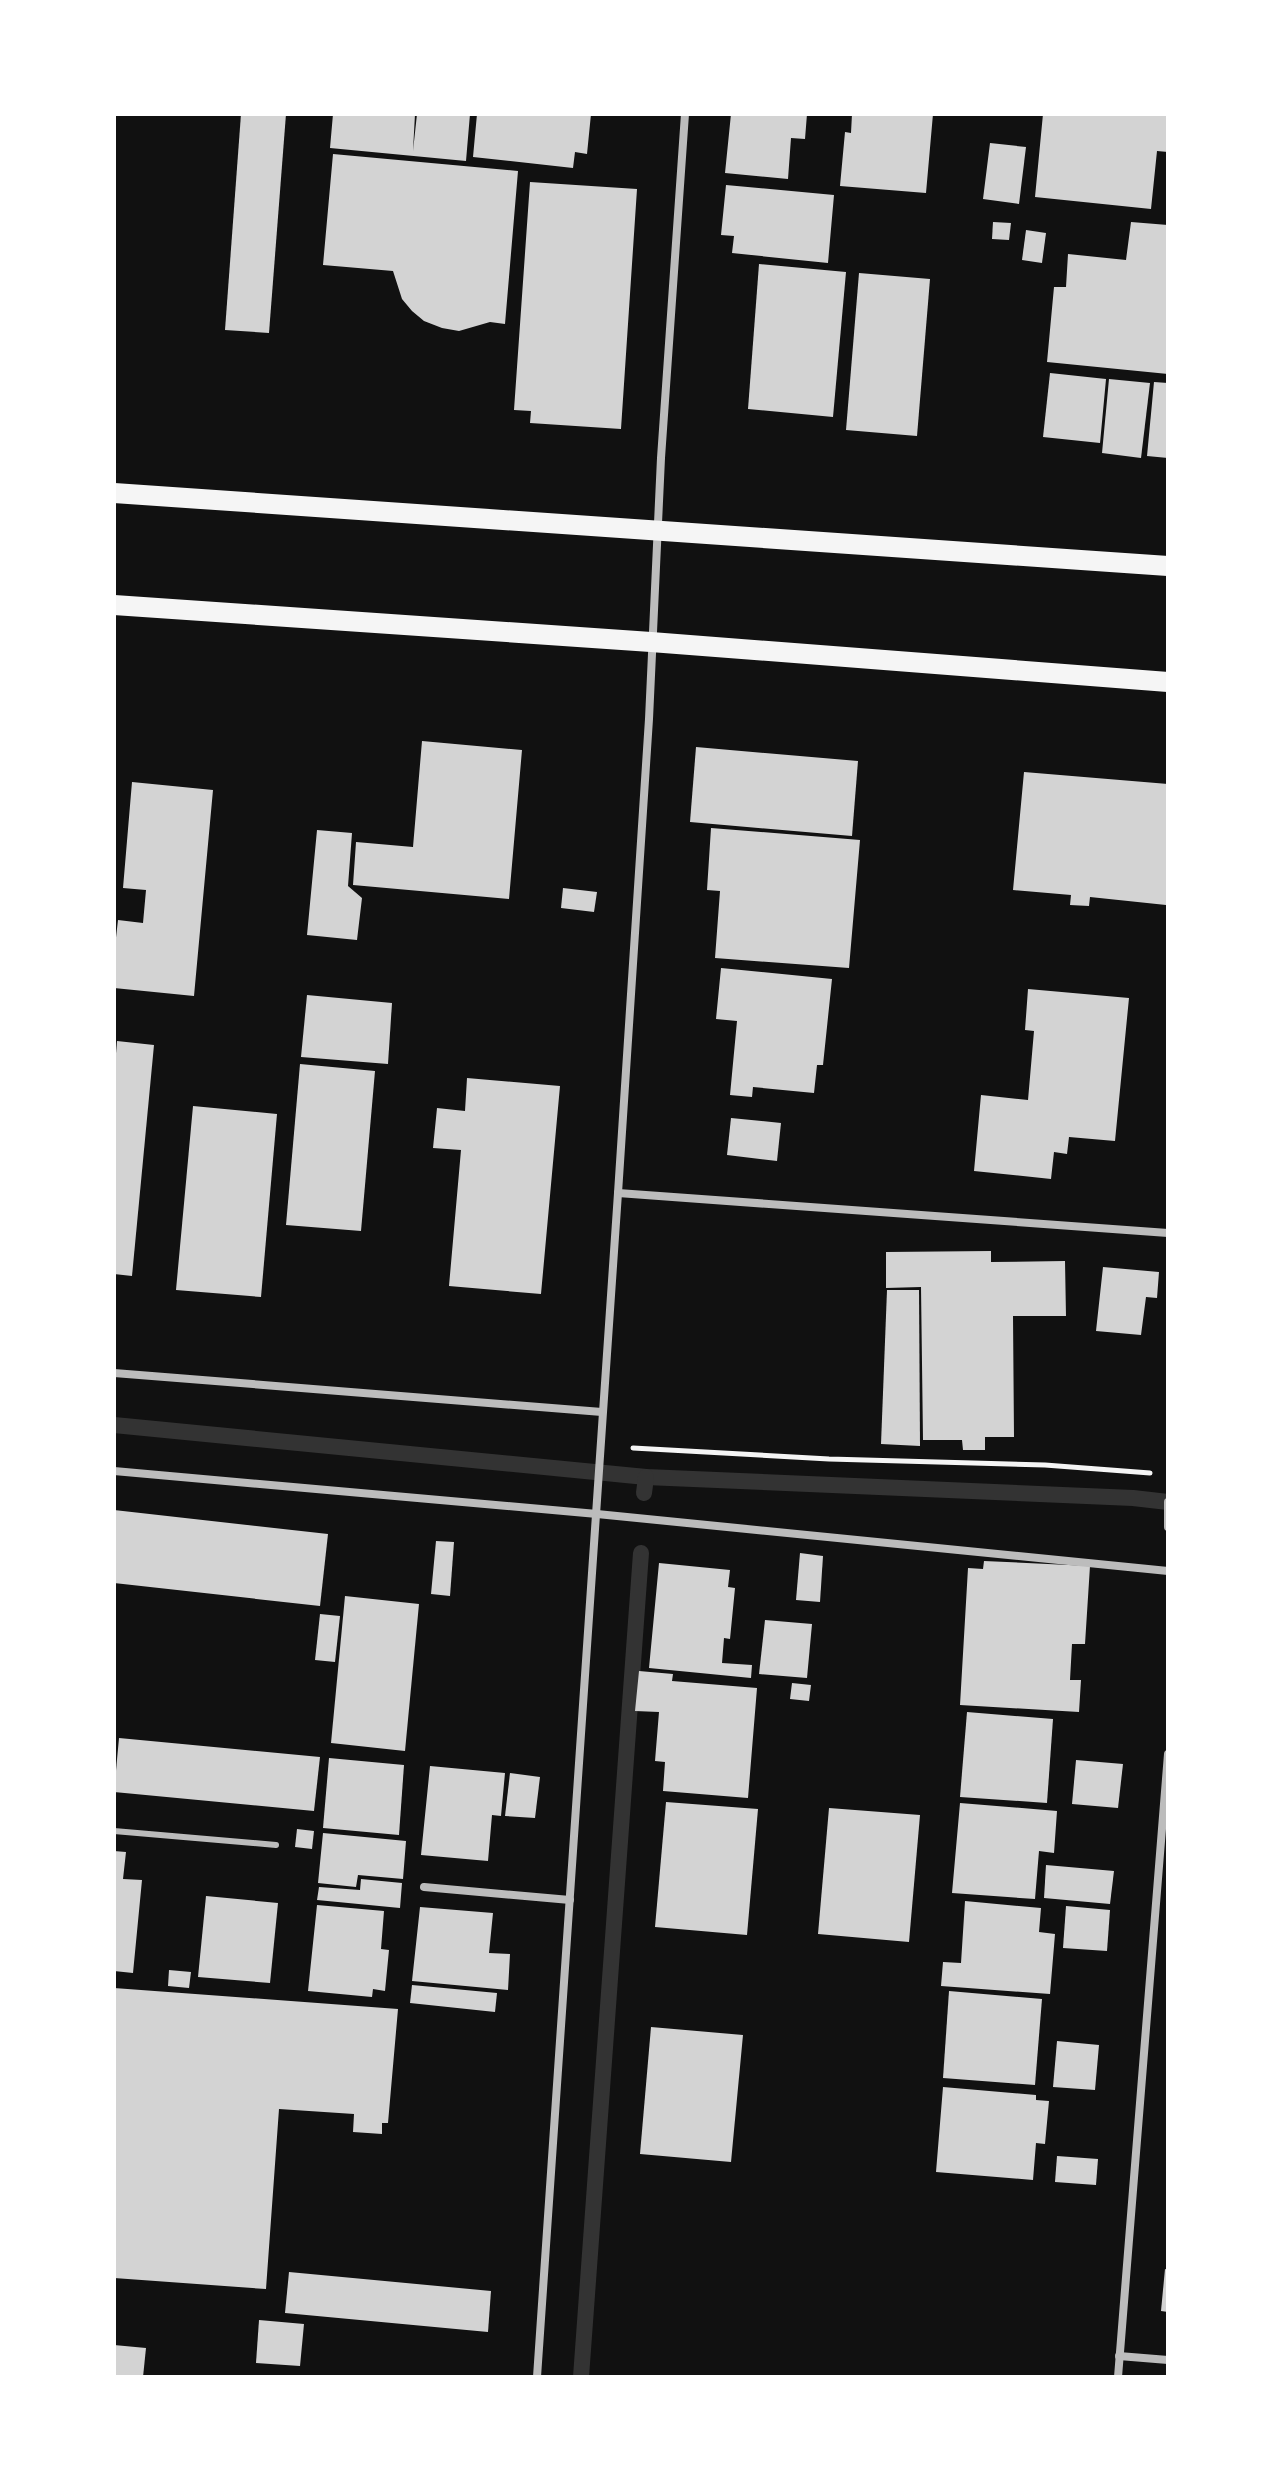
<svg xmlns="http://www.w3.org/2000/svg" width="1282" height="2491" viewBox="0 0 1282 2491" font-family="Overpass,sans-serif">
<style>
.lines{fill:none;stroke-linecap:round;stroke-linejoin:round}
.stream{stroke:#333;stroke-width:16}
.building{fill:#d3d3d3}
.path{stroke:#f5f5f5;stroke-width:5}
.service{stroke:#bcbcbc;stroke-width:6}
.minor{stroke:#bcbcbc;stroke-width:8}
.primary{stroke:#f5f5f5;stroke-width:20}
</style>
<rect width="100%" height="100%" fill="#111"/>
<g class="lines">
<!-- stream -->
<g class="stream">
<polyline points="114,1425 646,1477 1133,1498 1168,1502"/>
<polyline points="644,1493 646,1477"/>
<polyline points="581,2377 641,1553"/>
</g>
</g>
<!-- building -->
<g class="building">
<polygon points="241,114 286,114 269,333 225,330"/>
<polygon points="333,114 415,114 413,151 417,114 470,114 466,161 330,148"/>
<polygon points="477,114 591,114 587,154 575,152 573,168 473,157"/>
<polygon points="731,114 807,114 805,139 791,138 788,179 725,173"/>
<polygon points="852,114 933,114 926,193 840,186 845,132 851,133"/>
<polygon points="1043,114 1168,114 1168,152 1157,151 1151,209 1035,197"/>
<polygon points="990,143 1026,147 1019,204 983,199"/>
<polygon points="333,154 518,171 505,324 490,322 459,331 442,328 424,321 412,311 402,299 393,271 323,265"/>
<polygon points="530,182 637,189 621,429 530,423 531,411 514,410"/>
<polygon points="726,185 834,195 828,263 732,253 734,236 721,235"/>
<polygon points="993,222 1011,223 1009,240 992,239"/>
<polygon points="1131,222 1168,225 1168,374 1047,362 1054,287 1066,287 1068,254 1126,260"/>
<polygon points="1026,230 1046,233 1042,263 1022,260"/>
<polygon points="759,264 846,272 833,417 748,409"/>
<polygon points="859,273 930,279 917,436 846,430"/>
<polygon points="1050,373 1106,379 1100,443 1043,437"/>
<polygon points="1109,379 1150,383 1141,458 1102,453"/>
<polygon points="1154,382 1168,383 1168,458 1147,456"/>
<polygon points="422,741 522,750 509,899 353,885 356,842 413,847"/>
<polygon points="696,747 858,761 852,836 690,822"/>
<polygon points="1024,772 1168,784 1166,905 1090,897 1089,906 1070,905 1071,895 1013,890"/>
<polygon points="132,782 213,790 194,996 114,988 114,955 118,920 143,923 146,890 123,888"/>
<polygon points="711,828 860,840 849,968 715,958 720,891 707,890"/>
<polygon points="317,830 352,833 348,886 362,898 357,940 307,935"/>
<polygon points="563,888 597,892 594,912 561,908"/>
<polygon points="721,968 832,979 823,1065 817,1065 814,1093 753,1087 752,1097 730,1095 737,1021 716,1019"/>
<polygon points="1028,989 1129,998 1115,1141 1069,1137 1067,1154 1054,1152 1051,1179 974,1171 981,1095 1028,1100 1034,1031 1025,1030"/>
<polygon points="307,995 392,1003 388,1064 301,1057"/>
<polygon points="117,1041 154,1045 132,1276 114,1274 114,1078"/>
<polygon points="300,1064 375,1071 361,1231 286,1225"/>
<polygon points="467,1078 560,1086 541,1294 449,1286 461,1150 433,1148 437,1108 465,1111"/>
<polygon points="193,1106 277,1114 261,1297 176,1290"/>
<polygon points="731,1118 781,1123 777,1161 727,1155"/>
<polygon points="991,1251 991,1262 1065,1261 1066,1316 1013,1316 1014,1437 985,1437 985,1450 963,1450 962,1440 923,1440 921,1287 886,1288 886,1252"/>
<polygon points="1103,1267 1159,1272 1157,1298 1146,1297 1141,1335 1096,1331"/>
<polygon points="887,1290 919,1290 920,1446 881,1444"/>
<polygon points="114,1510 328,1534 320,1606 114,1583"/>
<polygon points="436,1541 454,1542 450,1596 431,1594"/>
<polygon points="800,1553 823,1556 820,1602 796,1600"/>
<polygon points="984,1561 1090,1566 1085,1644 1072,1644 1070,1680 1081,1680 1079,1712 960,1705 968,1568 983,1569"/>
<polygon points="659,1563 730,1570 728,1587 735,1588 730,1639 724,1638 722,1663 752,1665 751,1678 649,1668"/>
<polygon points="345,1596 419,1604 405,1751 331,1743"/>
<polygon points="320,1614 340,1616 335,1662 315,1660"/>
<polygon points="765,1620 812,1624 807,1678 759,1674"/>
<polygon points="639,1671 673,1674 672,1681 757,1688 748,1798 663,1791 665,1762 655,1761 659,1712 635,1711"/>
<polygon points="792,1683 811,1685 809,1701 790,1699"/>
<polygon points="967,1712 1053,1719 1047,1803 960,1797"/>
<polygon points="119,1738 320,1757 314,1811 114,1792"/>
<polygon points="329,1758 404,1765 399,1835 323,1828"/>
<polygon points="1076,1760 1123,1764 1118,1808 1072,1804"/>
<polygon points="430,1766 505,1773 501,1816 492,1815 488,1861 421,1855"/>
<polygon points="510,1773 540,1777 535,1818 505,1816"/>
<polygon points="666,1802 758,1809 747,1935 655,1927"/>
<polygon points="960,1803 1057,1811 1054,1853 1039,1851 1035,1899 952,1893"/>
<polygon points="829,1808 920,1815 909,1942 818,1934"/>
<polygon points="297,1829 314,1831 312,1849 295,1847"/>
<polygon points="323,1833 406,1841 403,1879 358,1875 356,1887 318,1883"/>
<polygon points="114,1851 126,1852 123,1879 142,1880 133,1973 114,1971"/>
<polygon points="1046,1865 1114,1871 1110,1904 1044,1898"/>
<polygon points="361,1879 402,1883 400,1908 317,1900 319,1887 360,1890"/>
<polygon points="206,1896 278,1903 270,1983 198,1977"/>
<polygon points="965,1901 1041,1908 1039,1932 1055,1934 1050,1994 941,1986 943,1962 961,1963"/>
<polygon points="317,1905 384,1911 381,1949 389,1950 385,1991 373,1989 372,1997 308,1991"/>
<polygon points="1066,1906 1110,1910 1107,1951 1063,1948"/>
<polygon points="420,1907 493,1913 489,1953 510,1954 508,1990 412,1981"/>
<polygon points="169,1970 191,1972 189,1988 168,1986"/>
<polygon points="412,1985 497,1993 495,2012 410,2003"/>
<polygon points="114,1988 398,2009 388,2123 382,2123 382,2134 353,2132 354,2114 279,2109 266,2289 114,2278"/>
<polygon points="949,1991 1042,1999 1035,2085 943,2078"/>
<polygon points="651,2027 743,2035 731,2162 640,2154"/>
<polygon points="1057,2041 1099,2045 1095,2090 1053,2087"/>
<polygon points="943,2087 1036,2095 1036,2100 1049,2101 1045,2144 1036,2143 1033,2180 936,2172"/>
<polygon points="1057,2156 1098,2159 1096,2185 1055,2182"/>
<polygon points="1165,2269 1168,2270 1168,2312 1161,2311"/>
<polygon points="289,2272 491,2291 488,2332 285,2313"/>
<polygon points="259,2320 304,2324 300,2366 256,2363"/>
<polygon points="114,2345 146,2348 143,2377 114,2377"/>
</g>
<g class="lines">
<!-- path -->
<polyline class="path" points="633,1448 829,1459 1045,1465 1150,1473"/>
<!-- service -->
<polyline class="service" points="114,1831 276,1845"/>
<!-- minor -->
<g class="minor">
<polyline points="618,1193 1168,1233"/>
<polyline points="114,1373 602,1412"/>
<polyline points="114,1471 597,1514 1168,1571"/>
<polyline points="1168,1502 1168,1527"/>
<polyline points="424,1887 570,1900"/>
<polyline points="1119,2356 1168,2360"/>
<polyline points="537,2377 618,1193 649,719 661,458 685,114"/>
<polyline points="1118,2377 1168,1754"/>
</g>
<!-- primary -->
<g class="primary">
<polyline points="114,493 1168,566"/>
<polyline points="114,605 651,642 1168,682"/>
</g>
</g>
<!-- border -->
<rect width="1282" height="2491" fill="none" stroke="#ffffff" stroke-width="232"/>
</svg>
